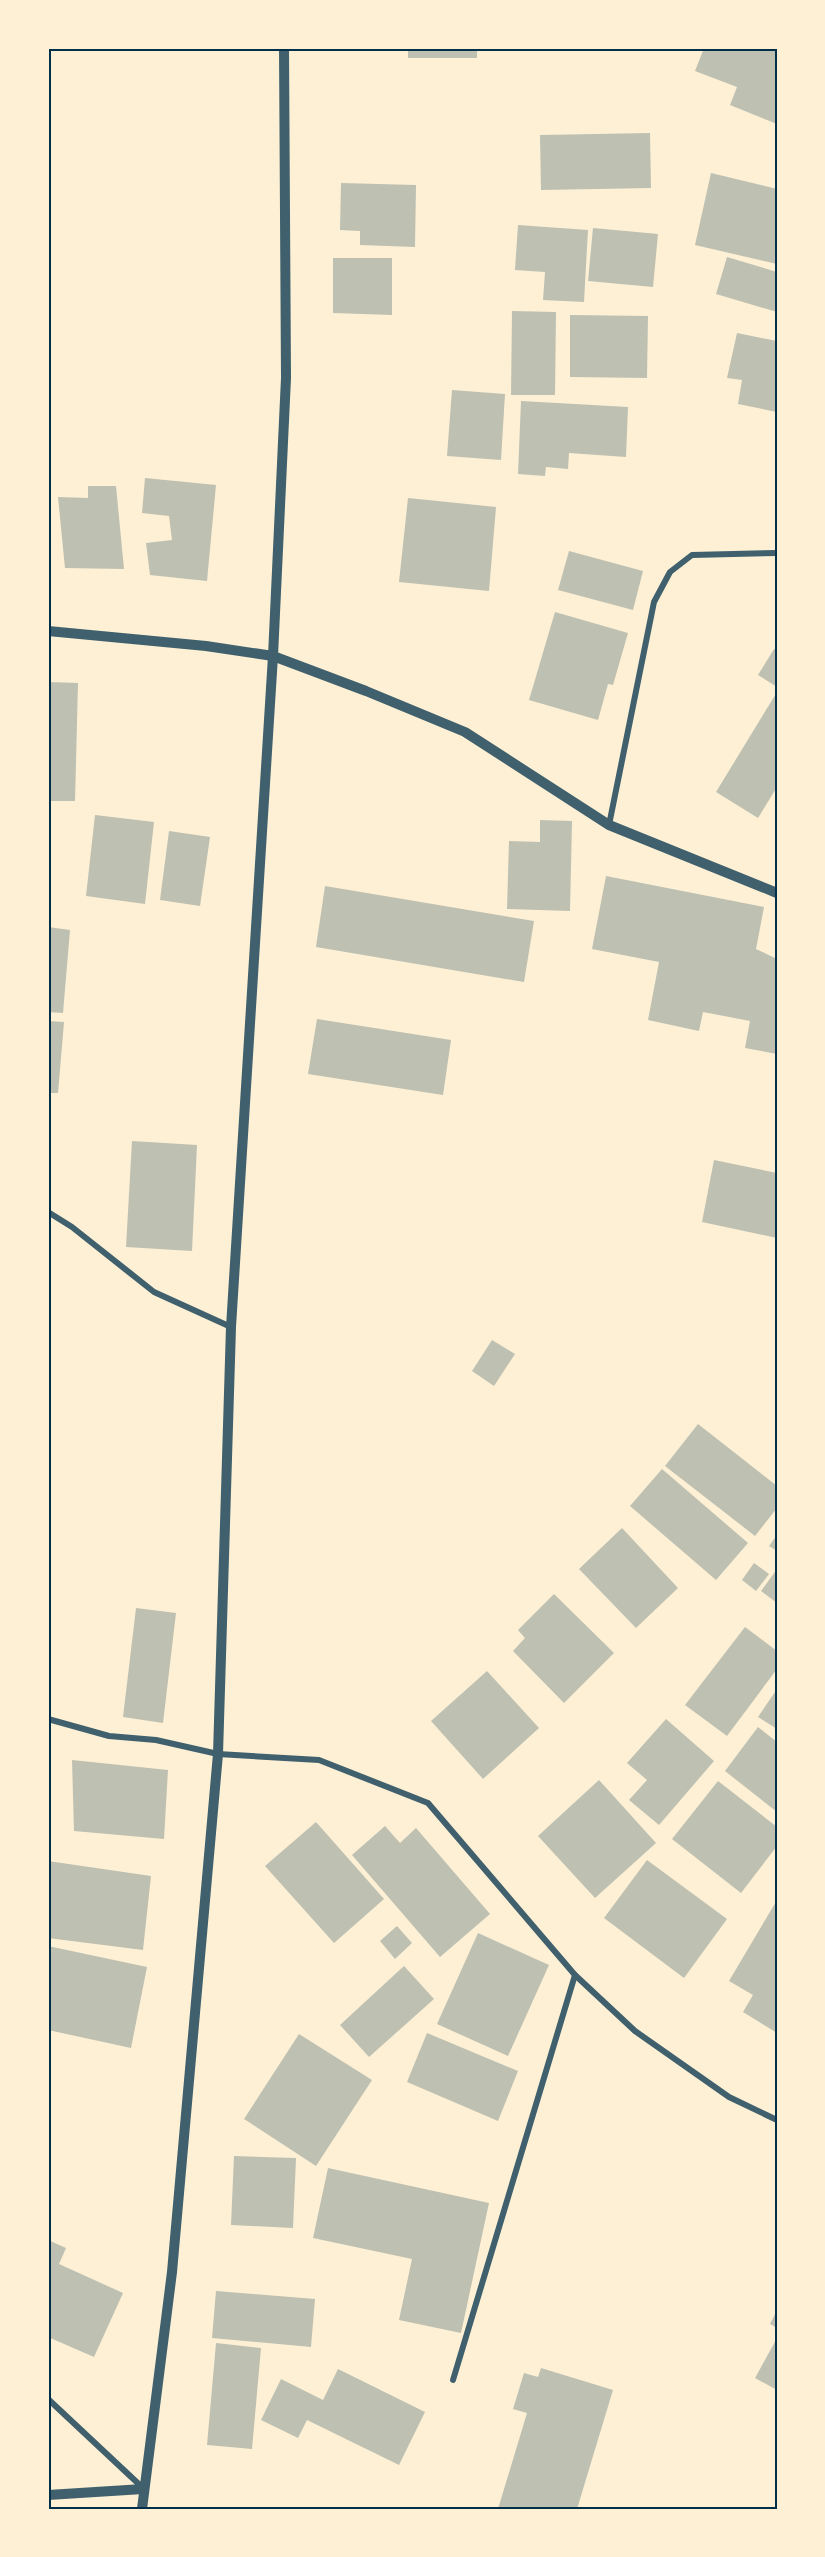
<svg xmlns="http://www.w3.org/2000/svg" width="825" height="2557" viewBox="0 0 825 2557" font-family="'Exo 2',sans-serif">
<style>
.building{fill:#bec0b2}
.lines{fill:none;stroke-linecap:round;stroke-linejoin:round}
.minor{stroke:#3f606c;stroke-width:6}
.tertiary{stroke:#3f606c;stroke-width:10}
.neatline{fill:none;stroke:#003049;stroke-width:2}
</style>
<rect width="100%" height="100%" fill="#fdf0d5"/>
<!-- building -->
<g class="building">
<rect x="408" y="48" width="69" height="10"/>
<polygon points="704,48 777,48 777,124 730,105 737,87 695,71"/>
<polygon points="650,133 651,188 541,190 540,135"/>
<polygon points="711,173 777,189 777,264 695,245"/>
<polygon points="341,183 416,185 415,247 360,245 360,231 340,230"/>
<polygon points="518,225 588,230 584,302 543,300 545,272 515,270"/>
<polygon points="593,228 658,234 653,287 588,281"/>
<polygon points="727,257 777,272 777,312 716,294"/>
<polygon points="333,258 392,258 392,315 333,313"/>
<polygon points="512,311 556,312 555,395 511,395"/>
<polygon points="570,315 648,316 647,378 570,377"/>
<polygon points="737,333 777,341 777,412 738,404 742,380 727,378"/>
<polygon points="452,390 505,394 501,460 447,456"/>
<polygon points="521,401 628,407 626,457 569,453 568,469 546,467 545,476 518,474"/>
<polygon points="145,478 216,485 207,581 150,575 146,543 172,540 169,516 142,513"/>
<polygon points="88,486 116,486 124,569 65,568 58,497 88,498"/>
<polygon points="408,498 496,507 489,591 399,582"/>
<polygon points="569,551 643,571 633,610 558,590"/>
<polygon points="555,612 628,633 613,685 608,684 598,720 529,700"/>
<polygon points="774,649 777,650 777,687 758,675"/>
<polygon points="48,682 78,683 75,801 48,801"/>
<polygon points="777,692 777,787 758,818 716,792"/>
<polygon points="95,815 154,822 145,904 86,896"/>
<polygon points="540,820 572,821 570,911 507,909 509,841 540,842"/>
<polygon points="169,831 210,837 200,906 160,900"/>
<polygon points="606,876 764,907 756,949 777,959 777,1054 745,1048 750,1021 703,1012 699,1031 648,1020 659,962 592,949"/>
<polygon points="325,886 534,921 524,982 316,947"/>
<polygon points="48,927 70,930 63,1013 48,1012"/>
<polygon points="317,1019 451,1040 443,1095 308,1074"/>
<polygon points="48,1021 64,1022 58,1093 48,1093"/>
<polygon points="132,1141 197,1145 192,1251 126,1247"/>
<polygon points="714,1160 777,1173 777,1238 702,1222"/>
<polygon points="492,1340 515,1354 494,1386 472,1371"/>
<polygon points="698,1424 777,1486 777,1508 755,1536 665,1466"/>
<polygon points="662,1469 748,1543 716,1580 630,1506"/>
<polygon points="622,1528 678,1588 636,1628 579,1569"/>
<polygon points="777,1535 777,1551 769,1546"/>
<polygon points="754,1563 769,1574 756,1591 742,1580"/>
<polygon points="777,1569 777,1603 761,1591"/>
<polygon points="554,1594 614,1653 564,1703 513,1651 525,1638 518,1630"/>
<polygon points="136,1608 176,1613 163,1723 123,1717"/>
<polygon points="745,1627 777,1651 777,1669 727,1736 685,1705"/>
<polygon points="487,1671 539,1728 483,1779 431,1721"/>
<polygon points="777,1689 777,1729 758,1717"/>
<polygon points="666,1719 714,1761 659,1825 629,1800 647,1780 627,1763"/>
<polygon points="758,1727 777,1742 777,1812 725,1771"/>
<polygon points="72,1760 168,1770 164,1839 74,1831"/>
<polygon points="599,1780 656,1843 595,1898 538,1836"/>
<polygon points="718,1781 777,1827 777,1846 741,1893 672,1839"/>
<polygon points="316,1822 384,1899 334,1943 265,1866"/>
<polygon points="385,1826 400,1843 416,1828 490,1914 440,1957 352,1855"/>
<polygon points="647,1860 727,1919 684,1978 604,1918"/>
<polygon points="48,1861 151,1876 143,1950 48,1938"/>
<polygon points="777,1900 777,2033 743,2012 753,1995 729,1981"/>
<polygon points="397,1926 412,1943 395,1959 380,1941"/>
<polygon points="478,1933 549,1965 508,2056 437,2024"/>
<polygon points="48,1946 147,1967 131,2048 48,2030"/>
<polygon points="404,1966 434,1999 369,2057 340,2025"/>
<polygon points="427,2033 518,2071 498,2121 407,2082"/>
<polygon points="299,2034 372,2080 316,2166 244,2119"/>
<polygon points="234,2156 296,2158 293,2228 231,2225"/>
<polygon points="328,2168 489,2203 461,2333 399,2320 412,2259 313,2238"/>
<polygon points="48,2240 66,2248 59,2264 123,2293 94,2357 48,2337"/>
<polygon points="216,2291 315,2299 311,2347 212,2338"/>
<polygon points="777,2310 777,2328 770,2324"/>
<polygon points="777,2338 777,2390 755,2378"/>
<polygon points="216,2343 261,2348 252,2449 207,2445"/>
<polygon points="541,2368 613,2390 577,2509 498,2509 527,2413 513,2409 524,2373 538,2377"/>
<polygon points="338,2369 425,2412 399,2465 307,2420 298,2438 261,2420 281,2379 323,2400"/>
</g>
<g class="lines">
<!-- minor -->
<g class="minor">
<polyline points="609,825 654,602 670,572 692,555 777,553"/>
<polyline points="48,1212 72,1227 154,1292 231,1327"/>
<polyline points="48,1719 109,1736 156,1740 218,1754 319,1760 428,1803 575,1975 635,2031 729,2097 777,2120"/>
<polyline points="453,2380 575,1975"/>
<polyline points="48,2399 143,2488"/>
</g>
<!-- tertiary -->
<g class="tertiary">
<polyline points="48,631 206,646 273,656 366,691 465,732 609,825 777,893"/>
<polyline points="48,2495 143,2489"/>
<polyline points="142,2509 172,2272 218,1754 231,1327 273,656 286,378 284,48"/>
</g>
</g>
<!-- border -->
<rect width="825" height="2557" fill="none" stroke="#fdf0d5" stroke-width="99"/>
<rect x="50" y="50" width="726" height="2458" class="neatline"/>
</svg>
